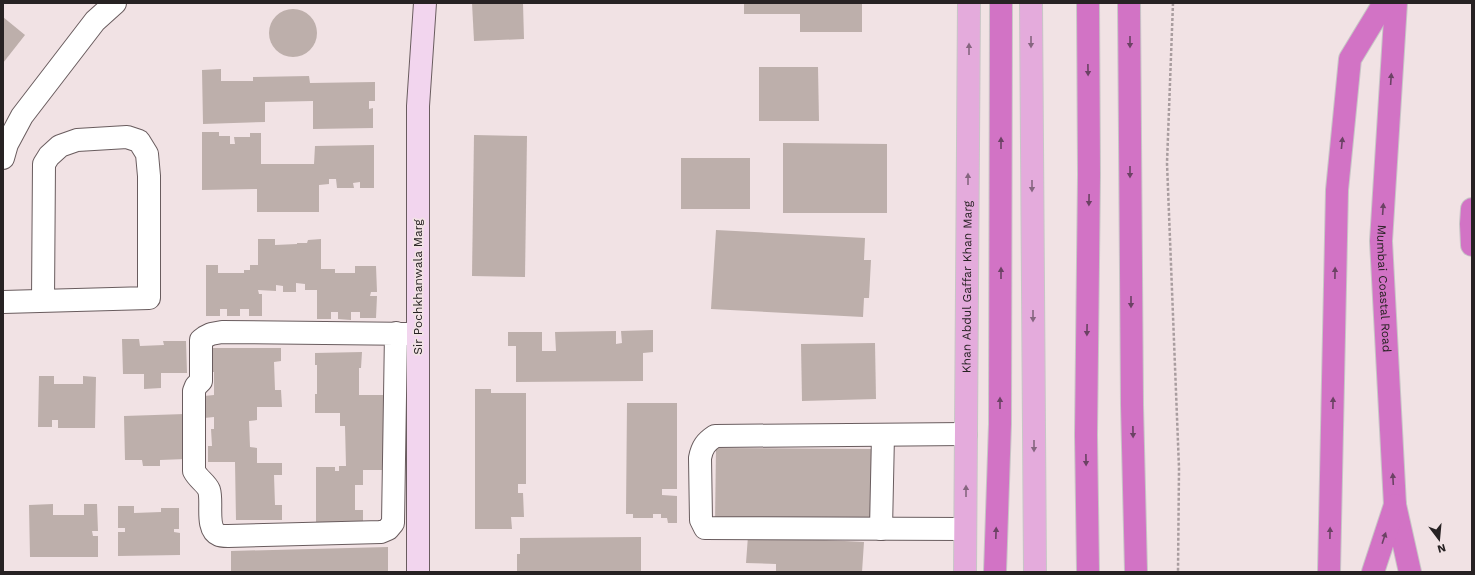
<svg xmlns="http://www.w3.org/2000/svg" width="1475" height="575" viewBox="0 0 1475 575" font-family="'Work Sans',sans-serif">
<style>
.building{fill:#bdafab}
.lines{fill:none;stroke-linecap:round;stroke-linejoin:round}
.street-casing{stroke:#695c5e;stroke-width:24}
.secondary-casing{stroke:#695c5e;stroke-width:24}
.primary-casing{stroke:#c7c6c6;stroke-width:24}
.highway-casing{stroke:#c7c6c6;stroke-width:24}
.path{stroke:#a99d9f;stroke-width:2.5;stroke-dasharray:3 2;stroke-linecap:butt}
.street{stroke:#fff;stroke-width:22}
.secondary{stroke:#f2d5ee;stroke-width:22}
.primary{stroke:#e4abdc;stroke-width:22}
.highway{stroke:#d273c5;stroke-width:22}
.oneway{fill:#866680}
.oneway2{fill:#6b4264}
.labels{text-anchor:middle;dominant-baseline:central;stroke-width:3.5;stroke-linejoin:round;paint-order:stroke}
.street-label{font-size:12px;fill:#272223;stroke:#f1e2e4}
</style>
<rect width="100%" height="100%" fill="#f1e2e4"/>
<!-- building -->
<g class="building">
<polygon points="472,3 523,3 524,39 474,41"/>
<polygon points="744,3 862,3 862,32 800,32 800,14 744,14"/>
<circle cx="293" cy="33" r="24"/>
<polygon points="3,17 25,35 3,63"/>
<polygon points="759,67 818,67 819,121 759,121"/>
<polygon points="221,69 221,81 253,81 253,77 309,76 310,83 375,82 375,101 369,101 369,109 373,108 373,128 313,129 313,101 265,102 265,122 203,124 202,70"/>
<polygon points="202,132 219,132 219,136 230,136 230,144 235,144 234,137 250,137 250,133 261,133 261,164 314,164 315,146 374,145 374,188 360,188 360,182 353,183 354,188 337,188 336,179 329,179 329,184 319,185 319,212 257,212 257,189 202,190"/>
<polygon points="474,135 527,136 525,277 472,276"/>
<polygon points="783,143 887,144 887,213 783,213"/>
<rect x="681" y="158" width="69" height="51"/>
<polygon points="716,230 865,238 864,260 871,260 869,298 864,298 863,317 711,309"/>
<polygon points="258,239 275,239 275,245 297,244 297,243 307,243 308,240 321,239 321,269 335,269 335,273 355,273 355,266 376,266 377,292 371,292 370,296 377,296 376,318 360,318 360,312 351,312 351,320 338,319 338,312 331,312 331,319 317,319 317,290 305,290 305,284 296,283 296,292 283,292 283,286 276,285 276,291 258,290 259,294 262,294 262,316 249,316 249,309 240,309 240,316 227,316 227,309 220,309 220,316 206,316 206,265 218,265 218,273 244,273 244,270 250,270 250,265 258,265"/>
<polygon points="653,330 653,352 643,353 643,381 516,382 516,346 508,346 508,332 542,332 542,351 556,351 555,332 616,331 616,344 622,343 621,331"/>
<polygon points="122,339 139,339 140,346 164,345 163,341 186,341 187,373 161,373 161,388 144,389 144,374 123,374"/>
<polygon points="875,343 876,399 802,401 801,344"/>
<polygon points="204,348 281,348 281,361 274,362 275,390 281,390 282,407 257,407 257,420 249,421 250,447 257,448 257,463 282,463 282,475 274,475 275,505 282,505 282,520 236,520 235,462 208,462 208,446 212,446 211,429 214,429 214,417 204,418 204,396 214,395 214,372 204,372"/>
<polygon points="362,352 361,368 359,368 359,395 391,395 391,427 384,427 384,456 387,470 363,470 363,485 355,485 355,510 363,510 363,522 316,523 316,467 335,467 335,471 339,471 339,466 346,466 345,426 340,426 340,413 315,413 315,394 317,394 317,365 315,365 315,353"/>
<polygon points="39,376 54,376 54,384 83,384 83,376 96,377 95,428 58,428 58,420 52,420 52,427 38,427"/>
<polygon points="475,389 491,389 491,393 526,393 526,484 518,484 518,493 523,493 524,517 511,517 512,529 475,529"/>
<polygon points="627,403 677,403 677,489 662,489 662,495 677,496 677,523 668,523 667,518 661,518 661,514 653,514 653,518 633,518 633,514 626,514"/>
<polygon points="185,414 186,459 160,460 160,466 143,466 142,460 125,460 124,416"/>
<polygon points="716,448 874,449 873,525 715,524"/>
<polygon points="53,504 53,515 84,515 84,504 97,504 98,531 92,531 93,536 98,536 98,557 30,557 29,505"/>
<polygon points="118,506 134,506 134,513 161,512 161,508 179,508 179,529 174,529 174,532 180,533 180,555 118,556 118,532 125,532 125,528 118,528"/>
<polygon points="748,536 864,542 862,572 776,572 776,564 746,563"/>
<polygon points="641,537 641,572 517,572 517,554 520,554 520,538"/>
<polygon points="388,547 388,572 231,572 231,551"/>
</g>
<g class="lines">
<defs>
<g id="street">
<polyline points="3,158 7,144 22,116 95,21 115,3"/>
<polyline points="3,302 149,298 149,176 147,154 139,141 127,137 77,140 60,146 49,156 44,164 43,300"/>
<path d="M396,333l-3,190 -5,6 -7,3 -153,4c-3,0 -7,0 -9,-1 -14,-6 -6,-33 -10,-45 -3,-7 -11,-11 -15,-19v-80l2,-5 5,-5v-41l4,-3 6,-3 11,-2 196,2"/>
<polyline points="881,529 883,435"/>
<path d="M965,529l-260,-1 -4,-8 -1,-62c2,-11 6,-16 15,-22l251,-2"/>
</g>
<polyline id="secondary" points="418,572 418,106 425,3"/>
<g id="primary">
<polyline points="1031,3 1035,572"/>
<path id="s1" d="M965,572l4,-569"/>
</g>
<g id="highway">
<polyline points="1088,3 1089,175 1086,435 1088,572"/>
<polyline points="1129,3 1132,405 1136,572"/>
<path id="s2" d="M1396,3l-15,238 14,264 15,67"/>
<polyline points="1472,209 1471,224 1472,245"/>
<polyline points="995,572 1000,424 1001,3"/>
<polyline points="1329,572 1337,190 1350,59 1384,3"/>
<polyline points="1373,572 1395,505"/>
</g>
</defs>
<!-- street casing -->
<use href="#street" class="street-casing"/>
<!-- secondary casing -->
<use href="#secondary" class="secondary-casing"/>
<!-- primary casing -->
<use href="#primary" class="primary-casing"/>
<!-- highway casing -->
<use href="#highway" class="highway-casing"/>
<!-- path -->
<polyline class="path" points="1173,3 1167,163 1179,468 1178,572"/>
<!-- street -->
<use href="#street" class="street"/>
<!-- secondary -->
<use href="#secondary" class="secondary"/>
<!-- primary -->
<use href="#primary" class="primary"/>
<!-- highway -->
<use href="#highway" class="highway"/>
</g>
<!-- one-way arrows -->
<defs><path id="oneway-solid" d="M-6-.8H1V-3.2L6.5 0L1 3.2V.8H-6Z"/></defs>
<g class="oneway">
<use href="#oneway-solid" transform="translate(1031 42) rotate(90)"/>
<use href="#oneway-solid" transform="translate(969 49) rotate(-90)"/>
<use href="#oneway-solid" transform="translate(968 179) rotate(-90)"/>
<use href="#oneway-solid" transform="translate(1032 186) rotate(90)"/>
<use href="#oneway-solid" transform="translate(1033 316) rotate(90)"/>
<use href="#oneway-solid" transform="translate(1034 446) rotate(90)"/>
<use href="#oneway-solid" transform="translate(966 491) rotate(-90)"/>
</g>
<g class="oneway2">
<use href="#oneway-solid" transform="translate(1130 42) rotate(90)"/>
<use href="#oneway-solid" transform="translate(1088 70) rotate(89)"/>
<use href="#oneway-solid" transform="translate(1391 79) rotate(-86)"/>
<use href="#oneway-solid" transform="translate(1001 143) rotate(-90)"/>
<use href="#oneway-solid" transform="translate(1342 143) rotate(-84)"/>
<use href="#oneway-solid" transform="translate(1130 172) rotate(90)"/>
<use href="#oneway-solid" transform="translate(1089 200) rotate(91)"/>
<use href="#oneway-solid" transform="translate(1383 209) rotate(-86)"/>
<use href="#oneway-solid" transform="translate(1001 273) rotate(-90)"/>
<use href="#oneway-solid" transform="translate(1335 273) rotate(-89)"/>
<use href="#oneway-solid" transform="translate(1131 302) rotate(90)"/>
<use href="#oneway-solid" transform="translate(1087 330) rotate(91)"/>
<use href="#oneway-solid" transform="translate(1000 403) rotate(-90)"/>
<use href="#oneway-solid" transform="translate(1333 403) rotate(-89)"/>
<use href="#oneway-solid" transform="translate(1133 432) rotate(89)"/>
<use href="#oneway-solid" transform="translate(1086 460) rotate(89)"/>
<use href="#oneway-solid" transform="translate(1393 479) rotate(-93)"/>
<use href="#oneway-solid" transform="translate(996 533) rotate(-88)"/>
<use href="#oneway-solid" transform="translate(1330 533) rotate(-89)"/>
<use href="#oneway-solid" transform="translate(1384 538) rotate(-72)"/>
</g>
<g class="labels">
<!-- street labels -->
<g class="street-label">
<text transform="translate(418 287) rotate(-90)">Sir Pochkhanwala Marg</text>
<text stroke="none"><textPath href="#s1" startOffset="285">Khan Abdul Gaffar Khan Marg</textPath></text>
<text stroke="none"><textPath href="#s2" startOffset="286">Mumbai Coastal Road</textPath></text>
</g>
</g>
<!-- border -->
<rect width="1475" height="575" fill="none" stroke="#272223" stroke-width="8"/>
<!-- north arrow -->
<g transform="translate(1439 539) rotate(164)" stroke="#f1e2e4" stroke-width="3" paint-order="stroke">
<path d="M0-3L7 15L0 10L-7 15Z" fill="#272223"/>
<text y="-6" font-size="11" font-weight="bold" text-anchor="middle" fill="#272223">N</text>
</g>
</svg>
